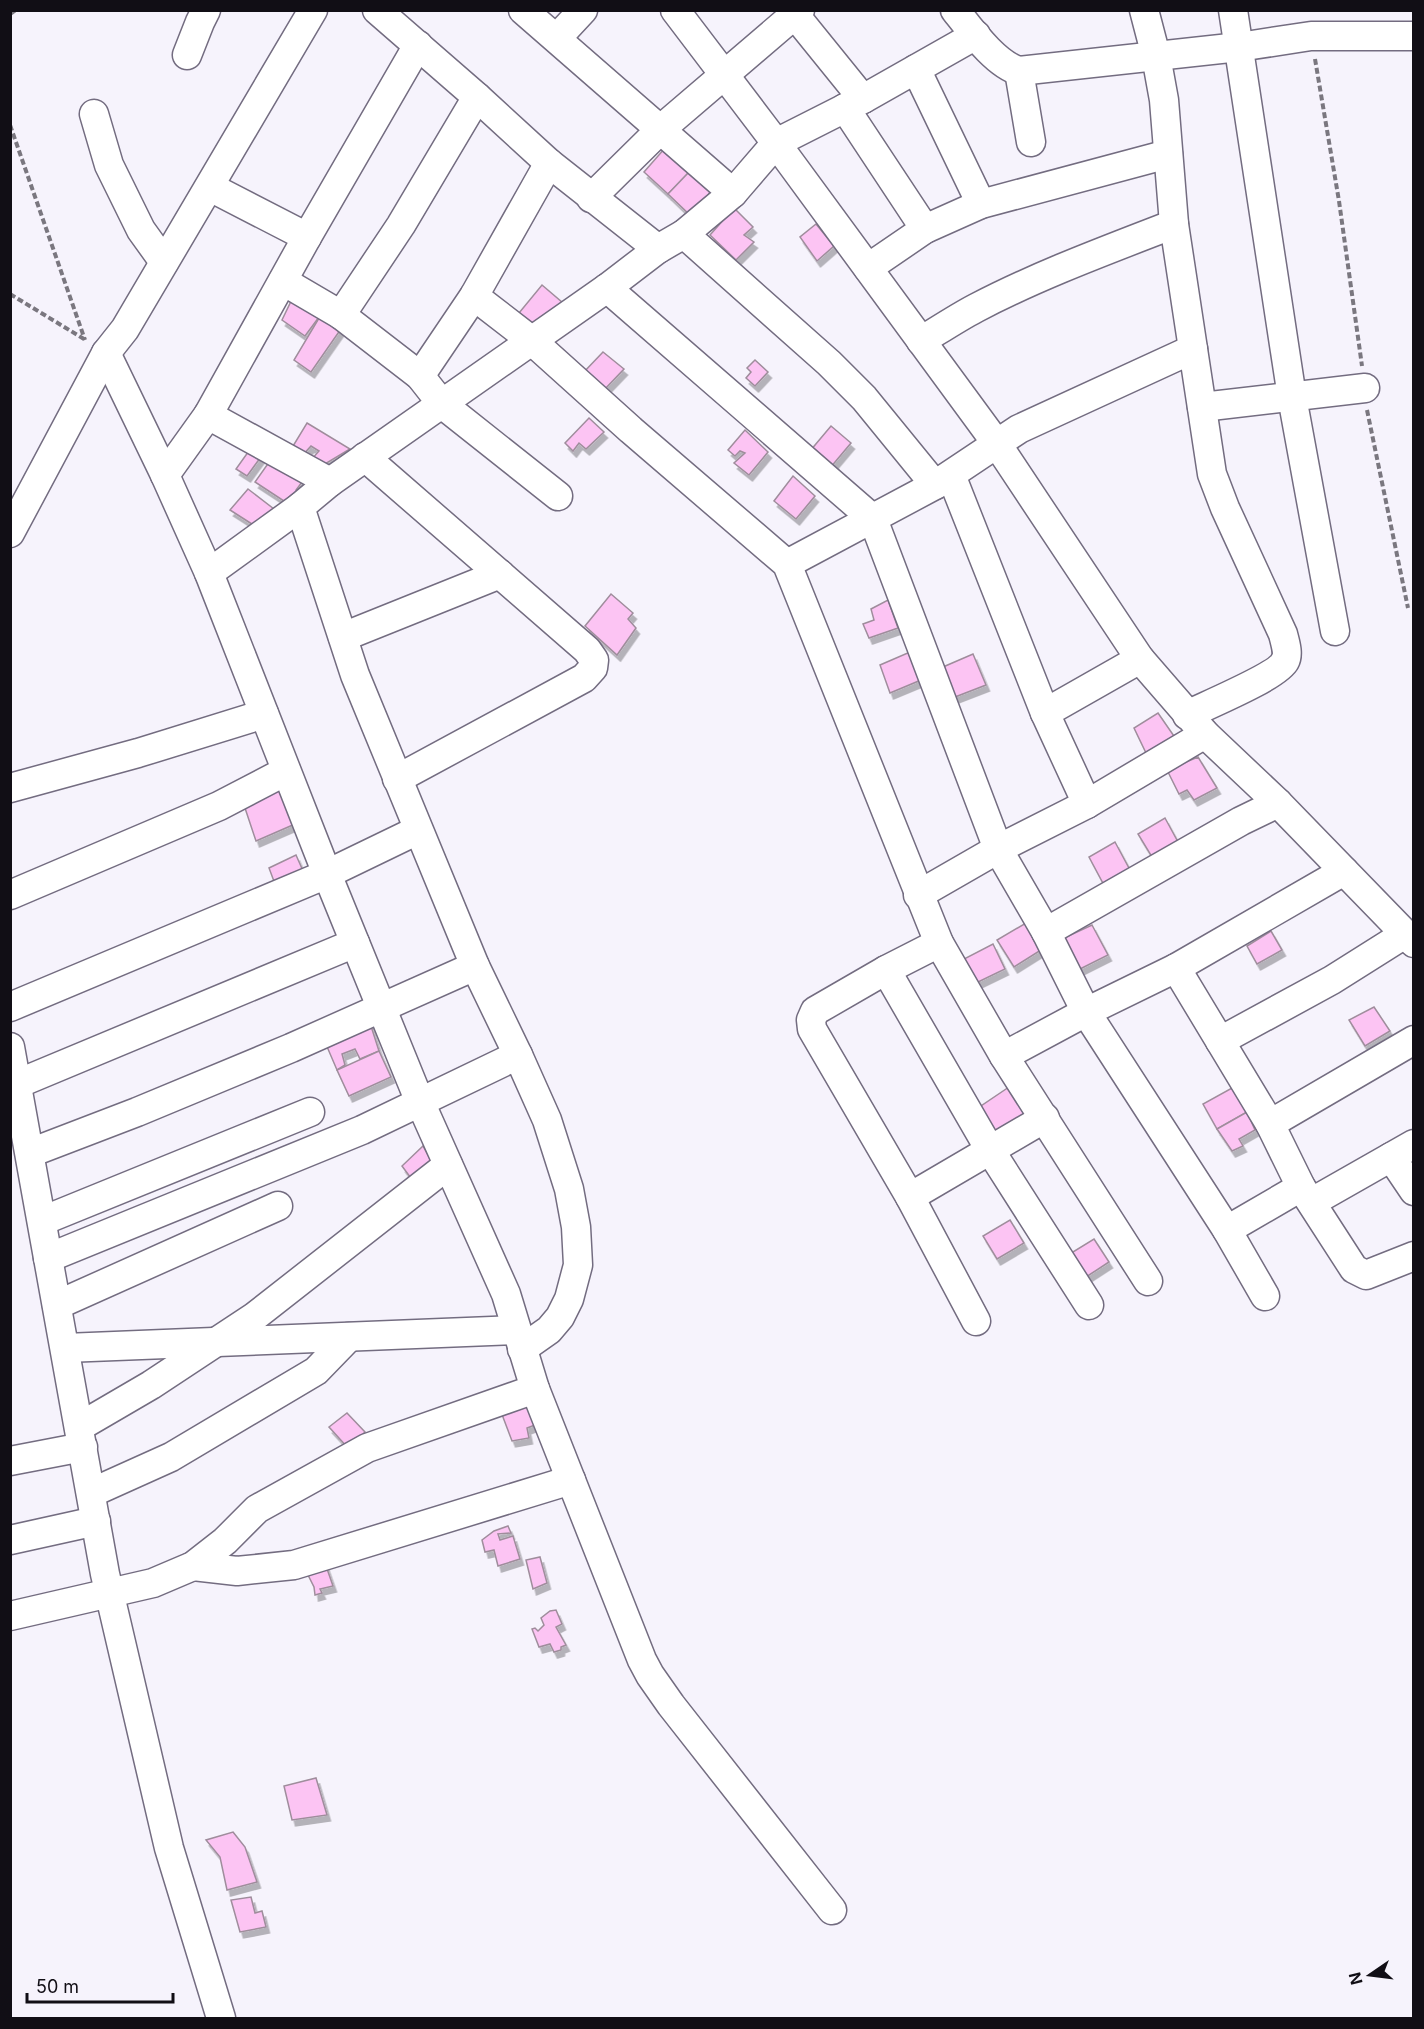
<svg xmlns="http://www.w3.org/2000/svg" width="1424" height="2029" viewBox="0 0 1424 2029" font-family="Inter,sans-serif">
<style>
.building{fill:#fcc4f3;stroke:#9f8d9c;stroke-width:1.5;filter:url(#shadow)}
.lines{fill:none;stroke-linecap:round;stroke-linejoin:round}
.minor-casing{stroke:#736c80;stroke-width:31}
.path{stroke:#7a777f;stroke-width:4;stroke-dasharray:6 3;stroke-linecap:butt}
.minor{stroke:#fff;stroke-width:28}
</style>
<defs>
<filter id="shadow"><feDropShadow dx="3.5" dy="6" stdDeviation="0" flood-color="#0004"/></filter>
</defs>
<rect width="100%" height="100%" fill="#f6f3fc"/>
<!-- building -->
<g class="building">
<polygon points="665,148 690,171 668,194 644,172"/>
<polygon points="690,171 711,191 692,217 668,194"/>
<polygon points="734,208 753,227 744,235 754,242 736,260 710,235"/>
<polygon points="816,224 834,246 817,261 800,237"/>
<polygon points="542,285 563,303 530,326 519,313"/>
<polygon points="295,293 322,313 305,336 282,320"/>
<polygon points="322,313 343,326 311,372 294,360"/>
<polygon points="603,352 624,369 604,390 583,373"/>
<polygon points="755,360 768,372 755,386 746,378 751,372 747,368"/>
<polygon points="589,418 604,432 586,449 579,443 573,451 565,443"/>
<polygon points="307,423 350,449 320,467 310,461 319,451 311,446 301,457 290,451"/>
<polygon points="831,426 851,443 830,468 810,451"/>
<polygon points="745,430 768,452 749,475 734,463 745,453 740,451 735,456 728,450"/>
<polygon points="251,448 263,454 247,476 236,469"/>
<polygon points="272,458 305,478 296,490 300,493 290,505 255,482"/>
<polygon points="793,476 815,496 796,519 774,501"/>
<polygon points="248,489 274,509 255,526 230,510"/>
<polygon points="611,594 633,613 628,619 636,628 617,655 585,626"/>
<polygon points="888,600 898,628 869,638 863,624 874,620 871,609"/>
<polygon points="910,652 921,680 890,693 880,665"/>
<polygon points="973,654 986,685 955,697 943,667"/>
<polygon points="1158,713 1176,739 1147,755 1134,728"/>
<polygon points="1198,757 1217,788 1194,800 1187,790 1179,794 1167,770"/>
<polygon points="282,785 295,824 256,841 244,805"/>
<polygon points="1165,818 1178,842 1152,857 1138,834"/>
<polygon points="1115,842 1130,870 1105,887 1089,857"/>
<polygon points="296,855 307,880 278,892 269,868"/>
<polygon points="1026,923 1041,950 1014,967 997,940"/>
<polygon points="1092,925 1108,955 1080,969 1064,938"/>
<polygon points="1271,931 1282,950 1257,964 1247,946"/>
<polygon points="993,944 1005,969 976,983 964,959"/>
<polygon points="1374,1007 1390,1031 1365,1046 1349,1020"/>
<polygon points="370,1023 379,1051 360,1059 355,1049 342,1054 345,1065 337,1070 325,1042"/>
<polygon points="379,1051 391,1077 349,1096 337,1070"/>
<polygon points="1009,1087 1025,1116 995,1134 978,1108"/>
<polygon points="1232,1088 1247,1112 1217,1129 1203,1104"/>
<polygon points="1247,1112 1255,1130 1239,1139 1243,1146 1232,1151 1217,1129"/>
<polygon points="423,1146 435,1168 416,1185 402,1166"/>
<polygon points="1010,1220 1024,1243 997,1259 983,1236"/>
<polygon points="1094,1239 1109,1262 1083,1279 1068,1255"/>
<polygon points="525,1395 535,1425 527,1428 529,1438 512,1441 498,1404"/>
<polygon points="347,1413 365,1432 348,1448 329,1427"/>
<polygon points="508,1526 511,1533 498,1534 500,1540 513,1536 520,1559 498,1566 494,1550 485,1552 482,1540 494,1531"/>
<polygon points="540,1557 547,1583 533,1589 526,1560"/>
<polygon points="325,1563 333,1586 320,1589 322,1593 315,1595 314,1587 306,1571"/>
<polygon points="556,1610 562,1624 556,1627 566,1645 561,1647 561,1650 554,1652 550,1644 539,1647 532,1629 535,1628 538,1631 544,1625 541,1618 550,1611"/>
<polygon points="316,1778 327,1815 292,1820 284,1786"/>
<polygon points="233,1832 245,1847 257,1882 227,1890 220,1857 206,1840"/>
<polygon points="251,1897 255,1913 262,1911 266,1927 240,1932 231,1900"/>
</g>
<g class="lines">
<defs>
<g id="minor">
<polyline points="377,10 477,97 549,163 658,249"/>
<polyline points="523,10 733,193"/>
<polyline points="675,10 776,143 997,444 1140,659 1205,734 1278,803 1414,943"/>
<path d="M955,10c16,20 40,54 64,61l220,-24 72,-11h103"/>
<path d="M1144,10l12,46 8,44 10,124 38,250 13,34 58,126c2,8 6,20 2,27 -7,15 -80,45 -98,54"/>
<polyline points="1233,10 1292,397 1335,631"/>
<polyline points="795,15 863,99"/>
<polyline points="557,38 583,10"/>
<polyline points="187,55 200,22 206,10"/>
<polyline points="916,69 981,204"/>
<polyline points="1019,71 1031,142"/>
<polyline points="845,108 925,229"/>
<polyline points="94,114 109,165 141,230 164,262"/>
<polyline points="210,187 307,237"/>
<polyline points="591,198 661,129 800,10"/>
<polyline points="684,234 829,363 864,398 935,485"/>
<polyline points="868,268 925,229 981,204 1168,154"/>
<polyline points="283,281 341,315 420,376 442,404 558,496"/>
<polyline points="607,288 873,519 998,849 1046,932 1086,1012 1227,1230 1265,1296"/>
<polyline points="474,296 531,340 631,430 787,564 939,943 1004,1056 1148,1281"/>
<polyline points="341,315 401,225 477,97"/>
<path d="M921,341c18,-11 36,-23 55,-33 63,-33 131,-58 198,-84"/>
<polyline points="106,353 165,475 209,573 327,874 417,1095 506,1294 535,1389 642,1660 650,1675 671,1705 832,1910"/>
<polyline points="420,376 474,296 549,163"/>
<polyline points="1202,407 1365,388"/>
<polyline points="208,415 330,482"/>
<polyline points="365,457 587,650 594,660 593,668 584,678 397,779"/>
<polyline points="165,475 208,415 307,237 418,45"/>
<polyline points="951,475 1045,713 1087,804"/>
<polyline points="300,507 355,675 475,966 518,1055 547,1120 569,1189 576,1227 578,1265 569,1299 560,1317 549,1330 522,1349"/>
<polyline points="10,533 106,353 125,329 313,10"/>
<polyline points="787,564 935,485 1019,429 1193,349"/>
<polyline points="209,573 300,507 330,482 607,288 658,249 684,234 733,193 776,143 863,99 976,35"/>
<polyline points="343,637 500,574"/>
<polyline points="1045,713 1140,659"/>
<polyline points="10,788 138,753 264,714"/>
<polyline points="10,895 219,806 286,771"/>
<polyline points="918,895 998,849 1087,804 1205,734"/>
<polyline points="1046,932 1241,821 1278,803"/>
<polyline points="939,943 886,970 815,1011 811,1020 812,1029 910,1197 976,1321"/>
<polyline points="1176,968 1270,1124 1301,1187 1354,1269 1366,1275 1414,1256"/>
<polyline points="886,970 990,1150 1089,1305"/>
<polyline points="10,1007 327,874 418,830"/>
<polyline points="1220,1041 1332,980 1405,934"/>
<polyline points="10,1047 105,1574 169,1848 221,2018"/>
<polyline points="1004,1056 1086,1012 1176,968 1344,871"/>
<polyline points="17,1084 355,943"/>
<polyline points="1270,1124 1414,1040"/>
<polyline points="30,1153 137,1112 291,1048 475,966"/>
<polyline points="1391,1157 1414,1191"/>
<polyline points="910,1197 1045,1118"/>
<polyline points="1312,1202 1414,1144"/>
<polyline points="42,1221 310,1112"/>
<polyline points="1227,1230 1301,1187"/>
<polyline points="48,1258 362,1130 518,1055"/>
<polyline points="57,1305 278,1206"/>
<polyline points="65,1348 516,1330"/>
<polyline points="79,1427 151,1385 254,1317 448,1165"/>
<polyline points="10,1461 83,1447"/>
<polyline points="91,1493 171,1457 316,1371 349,1337"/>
<polyline points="10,1540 96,1521"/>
<polyline points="193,1566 237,1571 294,1565 571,1480"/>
<polyline points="10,1616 153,1583 193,1566 225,1541 257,1509 367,1448 535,1389"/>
</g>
</defs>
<!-- minor casing -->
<use href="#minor" class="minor-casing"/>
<!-- path -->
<g class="path">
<polyline points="10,14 16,10"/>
<polyline points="1315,59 1339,201 1362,366"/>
<polyline points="10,125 85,340"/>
<polyline points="10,294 84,339"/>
<polyline points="1367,410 1408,608"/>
</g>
<!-- minor -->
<use href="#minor" class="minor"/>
</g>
<!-- border -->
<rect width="1424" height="2029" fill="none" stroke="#110e15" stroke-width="24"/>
<!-- north arrow -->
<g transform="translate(1370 1975) rotate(256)" stroke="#f6f3fc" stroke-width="4.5" paint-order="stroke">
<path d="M0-4.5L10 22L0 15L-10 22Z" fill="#110e15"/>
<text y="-9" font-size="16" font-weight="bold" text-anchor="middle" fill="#110e15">N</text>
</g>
<!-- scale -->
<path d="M27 1993v9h146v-9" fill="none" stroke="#110e15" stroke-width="3"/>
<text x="36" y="1993" font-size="18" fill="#110e15" stroke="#f6f3fc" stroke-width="4.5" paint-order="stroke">50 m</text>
</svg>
